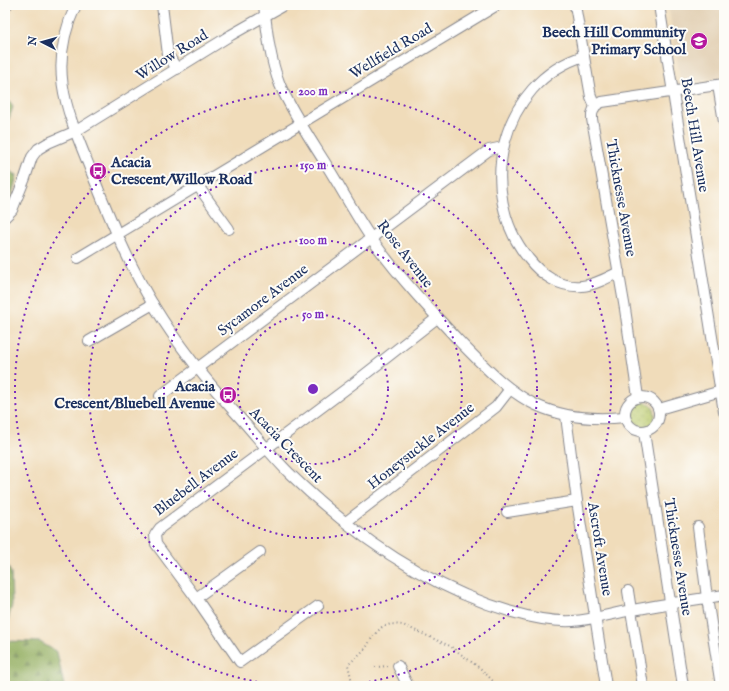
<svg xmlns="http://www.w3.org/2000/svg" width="729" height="691" viewBox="0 0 729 691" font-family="'IM FELL English',serif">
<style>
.built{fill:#e3d1b6}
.grass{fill:url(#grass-dots);stroke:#6a7c64}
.forest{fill:url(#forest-firs);stroke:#566e5e}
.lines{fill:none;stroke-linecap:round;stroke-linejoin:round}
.minor-casing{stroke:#86868c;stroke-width:12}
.path{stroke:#86868c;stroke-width:2;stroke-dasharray:1 3;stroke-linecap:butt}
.minor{stroke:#fff;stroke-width:10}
.ring{fill:none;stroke:#7b2cbf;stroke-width:2;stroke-dasharray:2 4}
.labels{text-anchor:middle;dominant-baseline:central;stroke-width:4;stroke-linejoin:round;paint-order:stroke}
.poi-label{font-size:15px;font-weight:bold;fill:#1b2f5e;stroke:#fdfcf7;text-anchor:end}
.street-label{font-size:15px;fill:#1b2f5e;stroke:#fdfcf7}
.centre{fill:#7b2cbf;stroke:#fdfcf7;stroke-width:2}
.ring-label{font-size:12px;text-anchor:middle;font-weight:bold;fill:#7b2cbf;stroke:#fdfcf7;stroke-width:4;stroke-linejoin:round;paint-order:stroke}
</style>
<defs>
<pattern id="grass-dots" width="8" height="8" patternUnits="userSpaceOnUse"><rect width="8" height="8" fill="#b9c96b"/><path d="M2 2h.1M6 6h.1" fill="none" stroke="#9ead5f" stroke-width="1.8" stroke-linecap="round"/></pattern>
<pattern id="forest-firs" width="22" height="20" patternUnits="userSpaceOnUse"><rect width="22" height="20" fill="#92ad5f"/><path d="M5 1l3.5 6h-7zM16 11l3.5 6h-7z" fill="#768d52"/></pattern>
</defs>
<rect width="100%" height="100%" fill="#fdfcf7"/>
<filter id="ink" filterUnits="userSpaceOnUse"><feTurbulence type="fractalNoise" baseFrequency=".025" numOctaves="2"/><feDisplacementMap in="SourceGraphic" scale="8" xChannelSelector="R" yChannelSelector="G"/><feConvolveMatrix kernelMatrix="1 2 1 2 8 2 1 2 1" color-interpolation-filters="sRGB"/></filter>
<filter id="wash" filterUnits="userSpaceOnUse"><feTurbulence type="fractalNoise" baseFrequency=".012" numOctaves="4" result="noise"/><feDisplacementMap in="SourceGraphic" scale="16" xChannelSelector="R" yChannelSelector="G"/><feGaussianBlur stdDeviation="0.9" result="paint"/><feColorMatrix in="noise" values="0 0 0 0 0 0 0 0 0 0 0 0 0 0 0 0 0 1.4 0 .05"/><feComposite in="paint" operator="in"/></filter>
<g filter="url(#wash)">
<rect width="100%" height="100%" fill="#f0dcba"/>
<!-- built -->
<polygon class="built" points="668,5 724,5 724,77 681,84"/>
<!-- grass -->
<circle class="grass" cx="642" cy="415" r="13"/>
<!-- forest -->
<g class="forest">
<polygon points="5,95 13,107 5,130"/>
<polygon points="5,168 17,175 10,202 5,207"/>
<polygon points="5,561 11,573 12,605 6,627 5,627"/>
<polygon points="5,641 40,642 57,652 64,686 5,686"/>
</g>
</g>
<g filter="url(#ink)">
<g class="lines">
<defs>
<g id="minor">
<path d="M76,5c-31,65 -7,110 17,171 18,45 36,89 61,130 25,41 55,78 87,113 16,18 31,37 48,54 63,61 138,114 223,139 20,6 40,10 61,9 20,-1 40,-8 60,-11 30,-6 61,-10 91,-15"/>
<polyline points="162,5 168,55 177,69"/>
<path d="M264,5c3,28 6,54 16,80 11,25 29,52 44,76 16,25 30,52 47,77 27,38 59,72 91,106 22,22 45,47 74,61 28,13 58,15 89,12"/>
<polyline points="575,5 591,97 595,106"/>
<polyline points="659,5 724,412"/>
<path d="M584,56c-84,26 -109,137 -56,202 13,17 32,30 54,28 13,-1 25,-8 37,-14"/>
<polyline points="718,85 724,122"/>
<polyline points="595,106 592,114 592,119 625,309 638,397"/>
<polyline points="595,106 602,102 724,84"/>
<polyline points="198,186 229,229"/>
<polyline points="5,217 12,210 25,178 32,157 38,149 48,143 76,131 231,35 284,5"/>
<polyline points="78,258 497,5"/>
<polyline points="89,341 153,304"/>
<polyline points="160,396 489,150 503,147"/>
<circle cx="642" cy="414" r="17"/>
<polyline points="659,409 721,391"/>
<polyline points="566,416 577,501 606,686"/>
<polyline points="644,432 683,686"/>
<polyline points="507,512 577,501"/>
<polyline points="346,522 496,407 510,389"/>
<polyline points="698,527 707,598 721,686"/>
<polyline points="628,591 643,686"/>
<polyline points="196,598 260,552"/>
<polyline points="318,606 240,662 196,598 156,544 155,535 160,528 354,383 437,318"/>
<polyline points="398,666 408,686"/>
</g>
</defs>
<!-- minor casing -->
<use href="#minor" class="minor-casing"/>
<!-- path -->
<g class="path">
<polyline points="5,19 13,5"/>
<polyline points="375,667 389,666"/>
<polyline points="353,686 348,665 366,648 373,636 382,627 391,624 403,625 450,646 481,669 498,686"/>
</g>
<!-- minor -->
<use href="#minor" class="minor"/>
</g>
</g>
<!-- distance rings -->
<g class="ring">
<circle cx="313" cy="389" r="75"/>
<circle cx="313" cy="389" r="149"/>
<circle cx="313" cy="389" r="224"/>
<path d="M287 686A298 298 0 1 1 339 686"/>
</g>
<!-- icons -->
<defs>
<symbol id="school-disc" viewBox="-11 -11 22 22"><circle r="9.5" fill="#b5179e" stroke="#fdfcf7"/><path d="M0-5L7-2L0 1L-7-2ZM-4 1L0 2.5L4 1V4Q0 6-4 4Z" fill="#fff"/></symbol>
<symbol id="bus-disc" viewBox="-11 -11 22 22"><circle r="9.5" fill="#b5179e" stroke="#fdfcf7"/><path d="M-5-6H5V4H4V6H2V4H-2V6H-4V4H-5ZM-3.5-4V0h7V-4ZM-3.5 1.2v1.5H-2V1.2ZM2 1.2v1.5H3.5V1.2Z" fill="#fff"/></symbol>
</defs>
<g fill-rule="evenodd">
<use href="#school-disc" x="689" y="31" width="20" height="20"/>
<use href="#bus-disc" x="88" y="161" width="20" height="20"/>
<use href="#bus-disc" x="218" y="385" width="20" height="20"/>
</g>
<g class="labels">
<!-- poi labels -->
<g class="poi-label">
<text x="686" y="32">Beech Hill Community<tspan x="686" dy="17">Primary School</tspan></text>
<text x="111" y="162" text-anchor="start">Acacia<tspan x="111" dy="17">Crescent/Willow Road</tspan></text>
<text x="215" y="386">Acacia<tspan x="215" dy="17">Crescent/Bluebell Avenue</tspan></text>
</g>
<!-- street labels -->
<g class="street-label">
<text transform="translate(391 51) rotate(-31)">Wellfield Road</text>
<text transform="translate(172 55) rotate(-32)">Willow Road</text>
<text transform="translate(695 135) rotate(81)">Beech Hill Avenue</text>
<text transform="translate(621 198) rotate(80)">Thicknesse Avenue</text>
<text transform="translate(405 254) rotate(52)">Rose Avenue</text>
<text transform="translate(263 300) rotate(-37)">Sycamore Avenue</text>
<text transform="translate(286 445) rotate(46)">Acacia Crescent</text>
<text transform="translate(421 446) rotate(-38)">Honeysuckle Avenue</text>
<text transform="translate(196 482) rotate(-37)">Bluebell Avenue</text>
<text transform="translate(600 549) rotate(81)">Ascroft Avenue</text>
<text transform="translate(678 557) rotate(81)">Thicknesse Avenue</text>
</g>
</g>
<circle cx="313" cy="389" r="6" class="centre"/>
<g class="ring-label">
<text x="313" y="95">200 m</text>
<text x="313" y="169">150 m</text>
<text x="313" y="244">100 m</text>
<text x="313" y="318">50 m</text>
</g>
<!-- margin -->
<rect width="729" height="691" fill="none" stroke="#fdfcf7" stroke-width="20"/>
<!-- north arrow -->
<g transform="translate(42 42) rotate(276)" stroke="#fdfcf7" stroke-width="3" paint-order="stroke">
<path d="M0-3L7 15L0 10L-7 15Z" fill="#1b2f5e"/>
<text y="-6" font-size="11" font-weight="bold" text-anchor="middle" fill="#1b2f5e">N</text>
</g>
</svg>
